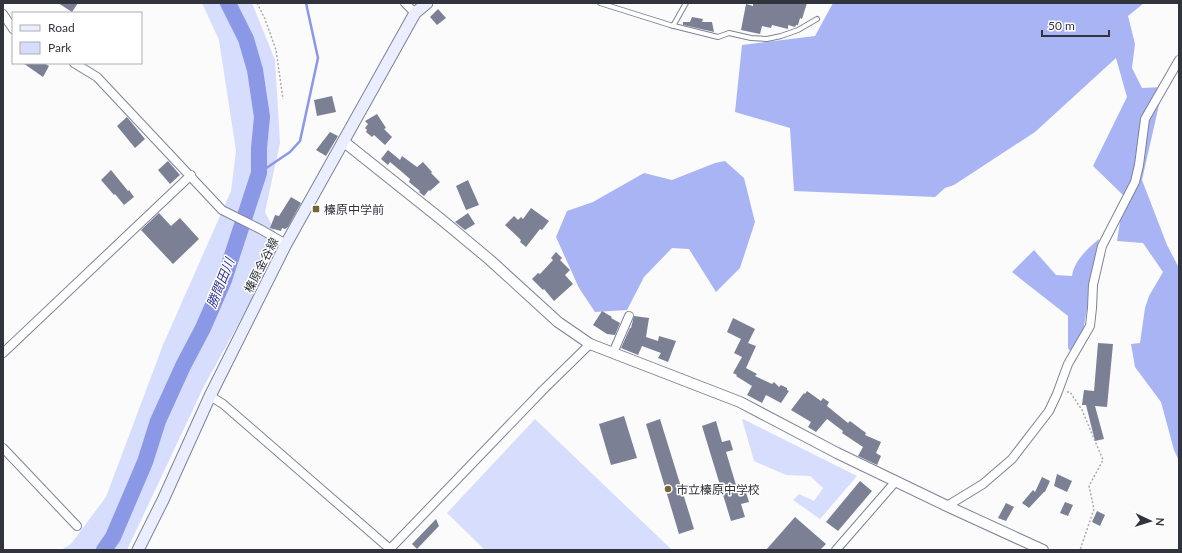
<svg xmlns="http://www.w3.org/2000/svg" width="1182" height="553" viewBox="0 0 1182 553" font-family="Lato,'Noto Sans JP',sans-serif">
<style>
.green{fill:#d6ddfd}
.forest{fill:#a8b4f4}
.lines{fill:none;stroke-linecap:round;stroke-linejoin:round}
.stream{stroke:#8b98e6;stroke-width:2.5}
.river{stroke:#8b98e6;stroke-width:16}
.building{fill:#7b8095}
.service-casing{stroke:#7d8298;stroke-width:6}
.minor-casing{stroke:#7d8298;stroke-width:10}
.tertiary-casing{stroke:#7d8298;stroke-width:12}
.secondary-casing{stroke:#7d8298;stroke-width:13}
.path{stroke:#aaabae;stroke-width:1.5;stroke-dasharray:2 2;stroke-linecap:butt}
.service{stroke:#fff;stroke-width:4}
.minor{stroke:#fff;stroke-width:8}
.tertiary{stroke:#fff;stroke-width:10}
.secondary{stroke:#eaeeff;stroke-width:11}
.poi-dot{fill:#736633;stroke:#fff;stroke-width:1.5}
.labels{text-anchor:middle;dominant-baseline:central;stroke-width:3;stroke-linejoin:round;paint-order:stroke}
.poi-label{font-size:12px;fill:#32343d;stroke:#fff;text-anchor:start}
.street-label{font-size:12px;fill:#32343d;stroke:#fff}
.water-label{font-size:13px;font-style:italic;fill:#323690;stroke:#fff}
</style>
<rect width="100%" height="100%" fill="#fbfbfb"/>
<!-- green -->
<g class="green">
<polygon points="202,3 252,3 275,60 280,143 265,212 282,245 204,386 127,550 61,550 71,544 106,497 163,345 231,191 236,151 219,40"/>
<polygon points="535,419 672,550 485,550 447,513"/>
<polygon points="742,419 745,420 857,476 820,519 793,500 799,494 814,501 823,488 810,476 786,475 754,461"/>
</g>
<!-- forest -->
<g class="forest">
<polygon points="833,3 1144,3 1128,16 1135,44 1132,68 1142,88 1163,87 1142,180 1167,245 1179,268 1179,461 1174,450 1161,402 1135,367 1131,344 1140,343 1145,308 1149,296 1163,272 1143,243 1117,241 1124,196 1093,166 1127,97 1116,58 1035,132 954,185 945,188 935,197 794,191 790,128 735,112 742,45 815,36"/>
<polygon points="725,161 744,178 755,222 740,268 716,292 689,249 672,248 644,277 627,310 595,312 579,288 556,237 567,211 593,202 644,173 672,180 715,163"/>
<path d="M1099,239l-16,93 -13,19 -2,-3v-32l-56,-44 22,-22 22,25 16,1c2,-15 16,-28 27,-37z"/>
</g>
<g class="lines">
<!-- stream -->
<polyline class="stream" points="259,173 290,152 300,141 318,58 306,3"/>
<!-- river -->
<polyline class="river" points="104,550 113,537 145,462 158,421 183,366 203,328 224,280 259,173 259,148 262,117 255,70 246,39 228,3"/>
</g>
<!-- building -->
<g class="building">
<polygon points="58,3 78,3 72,12"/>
<polygon points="753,3 807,3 802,19 800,18 798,25 796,25 795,27 788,25 788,29 772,25 771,28 762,26 760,34 741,30 746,4 753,6"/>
<polygon points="438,9 446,18 437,25 430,17"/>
<polygon points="692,17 703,19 702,22 712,22 714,32 683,25 683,22 690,22"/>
<polygon points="23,63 44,63 49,66 43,77"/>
<polygon points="332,96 336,112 317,116 314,100"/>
<polygon points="377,114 386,128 384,129 392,137 385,145 374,135 372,137 366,132 367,130 365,128 368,124 365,121"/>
<polygon points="127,117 145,139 135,148 117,126"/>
<polygon points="330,132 338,136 326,156 316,150"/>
<polygon points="388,150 400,160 402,156 417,167 423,162 432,172 431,173 440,182 430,191 429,190 424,196 419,192 420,191 409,182 410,179 402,172 390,162 388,165 381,159"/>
<polygon points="168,161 180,175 170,184 158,170"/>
<polygon points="111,170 128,191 129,190 134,197 124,205 115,194 114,195 101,180"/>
<polygon points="468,180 479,205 466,210 456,186"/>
<polygon points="291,197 301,203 288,227 285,229 282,228 281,231 270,228 275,215 279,216"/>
<polygon points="531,208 549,221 542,230 540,229 526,247 520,242 521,240 505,225 514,216 518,220 521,217 523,219"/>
<polygon points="159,213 171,226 180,218 199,239 173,264 141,230"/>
<polygon points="468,213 475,224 465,230 455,222"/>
<polygon points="556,252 562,258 560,260 570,270 565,275 573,284 554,301 544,289 543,290 532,279 538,273 540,274 553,260 551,258"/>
<polygon points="602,311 612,317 611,318 620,323 615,335 607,334 593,325"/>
<polygon points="634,316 649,318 646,337 658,341 659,336 676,341 668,362 658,358 661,353 642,346 638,355 621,348 630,328 631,328"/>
<polygon points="733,318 755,329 748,343 756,346 746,368 757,374 755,376 772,384 774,382 779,387 781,385 787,388 787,390 789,391 781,403 766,395 762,403 747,395 752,386 736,376 737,375 733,373 742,357 734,353 741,339 727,332"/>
<polygon points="1098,343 1113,344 1107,407 1095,406 1104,439 1095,441 1086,405 1082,405 1084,390 1094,391"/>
<polygon points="807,391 821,401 823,398 829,402 827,406 848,423 850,421 866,433 865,435 881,442 876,453 881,456 877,465 858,456 863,447 842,433 843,431 827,419 816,432 808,427 811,422 791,410 804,393 805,394"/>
<polygon points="624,416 637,458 611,465 599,424"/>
<polygon points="660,419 694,529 679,534 646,424"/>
<polygon points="716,421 722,442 730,440 733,450 726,452 736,485 743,483 749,502 741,504 745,517 731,521 702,426"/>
<polygon points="1057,474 1072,481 1067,492 1054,486"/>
<polygon points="1042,477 1050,481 1045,492 1044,492 1029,508 1022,503 1033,490 1035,492"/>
<polygon points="860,481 872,491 838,531 826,522"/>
<polygon points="1065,502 1073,505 1068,516 1060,513"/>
<polygon points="1006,503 1014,507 1006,521 998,518"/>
<polygon points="1097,511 1105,515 1100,526 1092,522"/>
<polygon points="795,517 826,544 820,550 766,550"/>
<polygon points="436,519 439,526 417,549 412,544"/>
</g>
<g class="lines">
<defs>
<g id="service">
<polyline points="600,3 670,25 718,37 729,33 751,38 767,39 781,36 798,30 817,19"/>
<polyline points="673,26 686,3"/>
</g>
<g id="minor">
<polyline points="405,3 415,13"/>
<polyline points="3,14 13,29"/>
<polyline points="74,63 97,77 222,210 260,229 286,244"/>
<polyline points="3,353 191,175"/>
<polyline points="613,353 629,316"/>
<polyline points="210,396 223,404 390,549"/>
<polyline points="3,448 77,526"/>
<polyline points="947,506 983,484 1012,459 1049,411 1057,394 1068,364 1090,326 1092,308 1093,285 1102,246 1135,182 1139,165 1145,119 1179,60"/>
<polyline points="389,550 543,390 590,344"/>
<polyline points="836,550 896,481"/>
</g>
<polyline id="tertiary" points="343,141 442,220 490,260 558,322 590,344 740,402 837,453 947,506 1043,550"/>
<polyline id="secondary" points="138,550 163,500 210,396 286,244 415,13 427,3"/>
</defs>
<!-- service casing -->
<use href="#service" class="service-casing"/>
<!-- minor casing -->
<use href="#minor" class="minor-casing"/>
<!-- tertiary casing -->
<use href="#tertiary" class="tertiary-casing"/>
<!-- secondary casing -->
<use href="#secondary" class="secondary-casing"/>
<!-- path -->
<g class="path">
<polyline points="257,3 265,19 276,50 283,99"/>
<polyline points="1067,392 1070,392 1082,410 1103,460 1089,486 1094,509 1080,550"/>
</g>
<!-- service -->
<use href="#service" class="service"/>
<!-- minor -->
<use href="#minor" class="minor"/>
<!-- tertiary -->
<use href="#tertiary" class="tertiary"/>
<!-- secondary -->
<use href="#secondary" class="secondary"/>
</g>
<!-- markers -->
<g class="poi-dot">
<rect x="312" y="205" width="8" height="8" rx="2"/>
<circle cx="668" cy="489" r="4"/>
</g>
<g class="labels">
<!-- poi labels -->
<g class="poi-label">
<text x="324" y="209">榛原中学前</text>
<text x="676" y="489">市立榛原中学校</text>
</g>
<!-- street labels -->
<g class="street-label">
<text transform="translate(261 265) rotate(-63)">榛原金谷線</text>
</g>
<!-- water labels -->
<g class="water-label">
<text transform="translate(220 283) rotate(-68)">勝間田川</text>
</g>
</g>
<!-- border -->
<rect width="1182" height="553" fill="none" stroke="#32343d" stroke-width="8"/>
<!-- legend -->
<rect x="12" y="12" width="130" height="52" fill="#ffffff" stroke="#adaeb1"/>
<rect x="20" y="25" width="20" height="6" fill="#eaeeff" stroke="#adaeb1"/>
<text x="48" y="32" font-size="12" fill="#32343d">Road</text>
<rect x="20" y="42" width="20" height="12" fill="#d6ddfd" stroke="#adaeb1"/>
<text x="48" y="52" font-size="12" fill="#32343d">Park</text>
<!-- north arrow -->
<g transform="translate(1150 521) rotate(94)" stroke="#ffffff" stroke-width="3" paint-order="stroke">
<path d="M0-3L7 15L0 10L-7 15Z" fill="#32343d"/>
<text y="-6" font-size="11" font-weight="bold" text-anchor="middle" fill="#32343d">N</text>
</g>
<!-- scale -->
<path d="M1042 30v6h67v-6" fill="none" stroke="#32343d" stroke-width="2"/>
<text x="1048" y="30" font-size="12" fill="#32343d" stroke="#ffffff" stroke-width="3" paint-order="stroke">50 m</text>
</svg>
